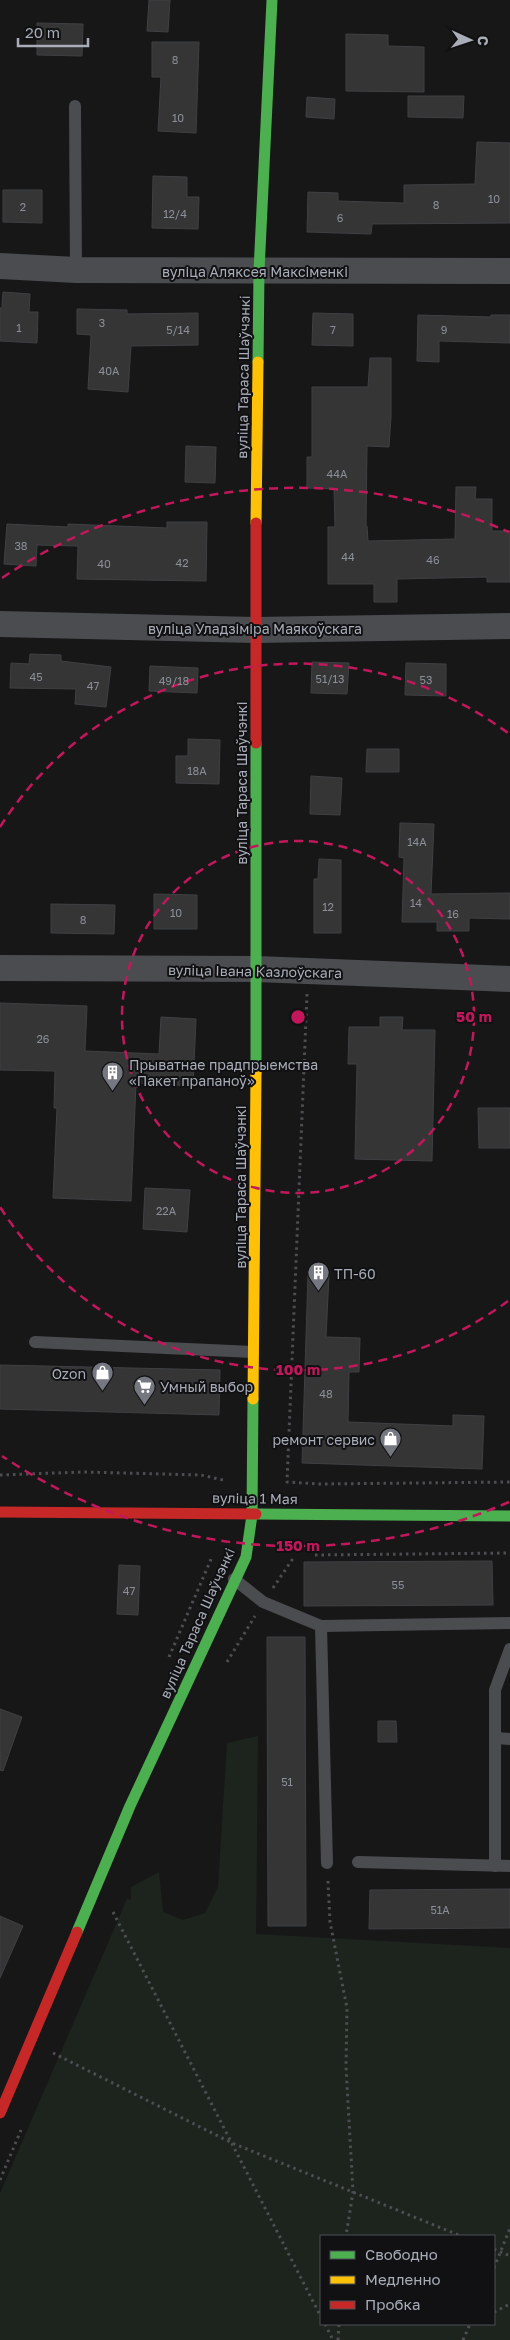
<svg xmlns="http://www.w3.org/2000/svg" width="510" height="2340" viewBox="0 0 510 2340" font-family="'Golos Text',sans-serif">
<style>
.green{fill:#1d241e;fill-rule:evenodd}
.building{fill:#353536;stroke:#3f4043}
.lines{fill:none;stroke-linecap:round;stroke-linejoin:round}
.path{stroke:#4d4e52;stroke-width:3;stroke-dasharray:2.5 4;stroke-linecap:butt}
.lane{stroke:#4b4c50;stroke-width:12}
.street{stroke:#4b4c50;stroke-width:26}
.fast{stroke:#4caf50;stroke-width:11}
.slow{stroke:#ffc107;stroke-width:11}
.jam{stroke:#c62828;stroke-width:11}
.ring{fill:none;stroke:#c2185b;stroke-width:2.5;stroke-dasharray:9 6}
.labels{text-anchor:middle;dominant-baseline:central;stroke-width:4;stroke-linejoin:round;paint-order:stroke}
.number-label{font-size:11px;fill:#8b8f98}
.street-label{font-size:14px;fill:#a8adb8;stroke:#111113}
.poi-label{font-size:14px;fill:#a8adb8;stroke:#111113;text-anchor:start}
.centre{fill:#c2185b;stroke:#111113;stroke-width:2.5}
.ring-label{font-size:15px;text-anchor:middle;font-weight:bold;fill:#c2185b;stroke:#111113;stroke-width:4;stroke-linejoin:round;paint-order:stroke}
</style>
<rect width="100%" height="100%" fill="#171717"/>
<!-- green -->
<path class="green" d="M258,1736l-2,198 254,14v392h-510v-147l127,-294 4,1v-13l28,-15 4,40 20,8 22,-7 13,-26 9,-144zM321,2236h173v88h-173z"/>
<!-- building -->
<g class="building">
<polygon points="149,0 170,0 168,32 147,31"/>
<polygon points="37,23 83,24 82,56 37,55"/>
<polygon points="346,34 388,35 388,46 424,47 424,92 346,91"/>
<polygon points="152,42 199,42 196,133 158,131 161,77 152,77"/>
<polygon points="408,96 464,96 463,118 408,117"/>
<polygon points="307,97 335,99 334,119 306,117"/>
<polygon points="477,142 510,143 510,223 372,224 371,234 307,232 308,192 338,193 338,201 404,203 404,185 475,184"/>
<polygon points="153,176 187,177 187,197 199,197 198,229 152,228"/>
<polygon points="3,190 42,190 42,223 3,222"/>
<polygon points="3,292 30,294 29,312 38,312 37,343 0,341 0,308 2,308"/>
<polygon points="77,309 127,310 127,314 198,313 198,345 131,346 128,392 88,389 91,335 77,334"/>
<polygon points="313,313 353,314 353,346 312,345"/>
<polygon points="418,315 491,317 491,315 510,315 510,343 439,341 439,362 417,361"/>
<polygon points="370,358 391,358 391,417 389,447 367,446 366,526 367,526 368,541 455,539 456,487 476,487 475,499 492,499 492,531 510,531 510,582 487,582 487,577 397,579 397,602 374,602 374,584 328,584 328,527 335,527 334,489 307,488 307,457 312,457 312,387 368,387"/>
<polygon points="186,446 216,447 215,483 185,482"/>
<polygon points="167,522 207,522 206,581 77,579 78,546 37,545 36,566 4,564 7,524 68,527 68,524 167,528"/>
<polygon points="30,654 61,655 61,661 111,667 106,707 75,704 76,689 10,688 11,663 29,664"/>
<polygon points="312,662 349,663 347,694 311,693"/>
<polygon points="406,663 446,664 446,696 405,695"/>
<polygon points="150,666 198,668 197,693 149,691"/>
<polygon points="188,739 220,740 219,784 176,783 176,756 188,756"/>
<polygon points="367,749 399,749 399,772 366,772"/>
<polygon points="311,776 342,778 340,815 310,814"/>
<polygon points="400,823 434,824 431,894 510,893 510,919 469,918 469,931 437,931 437,922 402,922 404,858 399,857"/>
<polygon points="319,859 341,860 341,933 314,933 314,879 318,879"/>
<polygon points="154,894 197,895 197,929 154,929"/>
<polygon points="51,904 115,905 114,934 51,933"/>
<polygon points="0,1003 87,1006 85,1051 159,1054 161,1017 196,1019 193,1086 136,1083 131,1201 53,1198 57,1108 54,1108 55,1071 0,1070"/>
<polygon points="380,1017 403,1017 402,1030 435,1030 432,1161 355,1159 357,1064 348,1064 349,1027 380,1027"/>
<polygon points="478,1108 510,1108 510,1148 479,1148"/>
<polygon points="145,1188 190,1190 187,1232 143,1229"/>
<polygon points="308,1274 329,1275 326,1337 360,1338 359,1372 349,1372 348,1422 453,1426 453,1415 484,1416 482,1469 302,1463"/>
<polygon points="0,1365 220,1370 219,1415 0,1409"/>
<polygon points="492,1561 493,1605 304,1606 304,1562"/>
<polygon points="119,1565 140,1566 138,1615 117,1614"/>
<polygon points="267,1637 305,1637 306,1926 268,1926"/>
<polygon points="0,1709 22,1717 3,1771 0,1770"/>
<polygon points="378,1721 396,1721 397,1742 378,1742"/>
<polygon points="510,1889 510,1928 369,1929 370,1890"/>
<polygon points="0,1916 23,1926 0,1978"/>
</g>
<g class="lines">
<!-- path -->
<g class="path">
<polyline points="307,994 287,1482 320,1484 510,1482"/>
<polyline points="0,1475 83,1472 201,1475 223,1480"/>
<polyline points="315,1555 510,1553"/>
<polyline points="273,1588 294,1557"/>
<polyline points="169,1657 212,1557"/>
<polyline points="227,1662 255,1616"/>
<polyline points="328,1881 330,1922 347,2008 346,2067 353,2192 346,2236"/>
<polyline points="113,1912 321,2317"/>
<polyline points="53,2053 232,2143 461,2236"/>
<polyline points="0,2180 21,2130"/>
<polyline points="494,2249 510,2256"/>
<polyline points="494,2268 510,2228"/>
<polyline points="494,2312 510,2304"/>
<polyline points="325,2324 333,2340"/>
<polyline points="338,2340 339,2324"/>
<polyline points="463,2340 470,2324"/>
</g>
<!-- lane -->
<g class="lane">
<polyline points="75,106 76,270"/>
<polyline points="35,1342 253,1352"/>
<polyline points="234,1579 263,1602 321,1626 510,1623"/>
<polyline points="321,1626 327,1863"/>
<polyline points="495,1738 510,1739"/>
<polyline points="358,1862 510,1866"/>
<polyline points="495,1866 495,1690 510,1649"/>
</g>
<!-- street -->
<g class="street">
<polyline points="0,266 76,270 510,271"/>
<polyline points="0,624 255,630 510,626"/>
<polyline points="0,968 257,969 510,979"/>
</g>
<!-- fast -->
<g class="fast">
<polyline points="258,362 259,271 272,0"/>
<polyline points="256,743 256,1073"/>
<polyline points="256,1514 510,1516"/>
<polyline points="77,1932 130,1806 246,1557 252,1515 253,1399"/>
</g>
<!-- slow -->
<g class="slow">
<polyline points="256,523 258,362"/>
<polyline points="253,1399 256,1073"/>
</g>
<!-- jam -->
<g class="jam">
<polyline points="256,743 256,523"/>
<polyline points="0,1512 256,1514"/>
<polyline points="0,2113 77,1932"/>
</g>
</g>
<!-- distance rings -->
<g class="ring">
<circle cx="298" cy="1017" r="176"/>
<path d="M508 1301A353 353 0 0 1 0 1207M0 827A353 353 0 0 1 508 733"/>
<path d="M509 1502A529 529 0 0 1 2 1456M2 578A529 529 0 0 1 509 532"/>
</g>
<!-- icons -->
<defs>
<symbol id="building-pin" viewBox="-11 -11 22 30"><path d="M0 17L-7.5 6A9.5 9.5 0 1 1 7.5 6Z" fill="#757880" stroke="#111113"/><path d="M-4-6H4V6H1V3H-1V6H-4ZM-2.5-4.3h1.7v1.8h-1.7ZM.8-4.3h1.7v1.8H.8ZM-2.5-1h1.7V.8h-1.7ZM.8-1h1.7V.8H.8Z" fill="#fff"/></symbol>
<symbol id="shop-pin" viewBox="-11 -11 22 30"><path d="M0 17L-7.5 6A9.5 9.5 0 1 1 7.5 6Z" fill="#757880" stroke="#111113"/><path d="M-5-2.5h2.3a2.7 3.5 0 0 1 5.4 0H5L5.5 6h-11ZM-1.5-2.5h3a1.5 2.3 0 0 0-3 0Z" fill="#fff"/></symbol>
<symbol id="supermarket-pin" viewBox="-11 -11 22 30"><path d="M0 17L-7.5 6A9.5 9.5 0 1 1 7.5 6Z" fill="#757880" stroke="#111113"/><path d="M-6-5.5h2.5l.6 2H6L4.5 2H-2.5L-4.4-4H-6ZM-1.5 3.2a1.3 1.3 0 1 0 .1 0ZM3 3.2a1.3 1.3 0 1 0 .1 0Z" fill="#fff"/></symbol>
</defs>
<g fill-rule="evenodd">
<use href="#building-pin" x="100" y="1060" width="25" height="34"/>
<use href="#building-pin" x="306" y="1260" width="25" height="34"/>
<use href="#shop-pin" x="90" y="1360" width="25" height="34"/>
<use href="#supermarket-pin" x="132" y="1374" width="25" height="34"/>
<use href="#shop-pin" x="378" y="1426" width="25" height="34"/>
</g>
<g class="labels">
<!-- number labels -->
<g class="number-label">
<text x="175" y="59">8</text>
<text x="178" y="117">10</text>
<text x="494" y="198">10</text>
<text x="436" y="204">8</text>
<text x="23" y="206">2</text>
<text x="175" y="213">12/4</text>
<text x="340" y="217">6</text>
<text x="102" y="322">3</text>
<text x="19" y="327">1</text>
<text x="178" y="329">5/14</text>
<text x="333" y="329">7</text>
<text x="444" y="329">9</text>
<text x="109" y="370">40А</text>
<text x="337" y="473">44А</text>
<text x="21" y="545">38</text>
<text x="348" y="556">44</text>
<text x="433" y="559">46</text>
<text x="182" y="562">42</text>
<text x="104" y="563">40</text>
<text x="36" y="676">45</text>
<text x="330" y="678">51/13</text>
<text x="426" y="679">53</text>
<text x="174" y="680">49/18</text>
<text x="93" y="685">47</text>
<text x="197" y="770">18А</text>
<text x="417" y="841">14А</text>
<text x="416" y="902">14</text>
<text x="328" y="906">12</text>
<text x="176" y="912">10</text>
<text x="453" y="913">16</text>
<text x="83" y="919">8</text>
<text x="43" y="1038">26</text>
<text x="166" y="1210">22А</text>
<text x="326" y="1393">48</text>
<text x="398" y="1584">55</text>
<text x="129" y="1590">47</text>
<text x="287" y="1781">51</text>
<text x="440" y="1909">51А</text>
</g>
<!-- street labels -->
<g class="street-label">
<text x="255" y="271">вуліца Аляксея Максіменкі</text>
<text transform="translate(243 377) rotate(-89)">вуліца Тараса Шаўчэнкі</text>
<text x="255" y="628">вуліца Уладзіміра Маякоўскага</text>
<text transform="translate(241 783) rotate(-90)">вуліца Тараса Шаўчэнкі</text>
<text transform="translate(255 971) rotate(1)">вуліца Івана Казлоўскага</text>
<text transform="translate(240 1187) rotate(-90)">вуліца Тараса Шаўчэнкі</text>
<text transform="translate(255 1498) rotate(1)">вуліца 1 Мая</text>
<text transform="translate(197 1623) rotate(-66)">вуліца Тараса Шаўчэнкі</text>
</g>
<!-- poi labels -->
<g class="poi-label">
<text x="129" y="1064">Прыватнае прадпрыемства<tspan x="129" dy="16">«Пакет прапаноў»</tspan></text>
<text x="334" y="1273">ТП-60</text>
<text x="86" y="1373" text-anchor="end">Ozon</text>
<text x="160" y="1386">Умный выбор</text>
<text x="375" y="1439" text-anchor="end">ремонт сервис</text>
</g>
</g>
<circle cx="298" cy="1017" r="8" class="centre"/>
<g class="ring-label">
<text x="474" y="1022">50 m</text>
<text x="298" y="1375">100 m</text>
<text x="298" y="1551">150 m</text>
</g>
<!-- legend -->
<rect x="320" y="2235" width="175" height="90" fill="#111113" stroke="#4d4f55"/>
<rect x="330" y="2251" width="25" height="8" fill="#4caf50" stroke="#4d4f55"/>
<text x="365" y="2260" font-size="15" fill="#a8adb8">Свободно</text>
<rect x="330" y="2276" width="25" height="8" fill="#ffc107" stroke="#4d4f55"/>
<text x="365" y="2285" font-size="15" fill="#a8adb8">Медленно</text>
<rect x="330" y="2301" width="25" height="8" fill="#c62828" stroke="#4d4f55"/>
<text x="365" y="2310" font-size="15" fill="#a8adb8">Пробка</text>
<!-- north arrow -->
<g transform="translate(470 40) rotate(93)" stroke="#111113" stroke-width="4" paint-order="stroke">
<path d="M0-4L9 19L0 12L-9 19Z" fill="#a8adb8"/>
<text y="-8" font-size="14" font-weight="bold" text-anchor="middle" fill="#a8adb8">С</text>
</g>
<!-- scale -->
<path d="M18 38v8h70v-8" fill="none" stroke="#a8adb8" stroke-width="2.5"/>
<text x="25" y="38" font-size="15" fill="#a8adb8" stroke="#111113" stroke-width="4" paint-order="stroke">20 m</text>
</svg>
